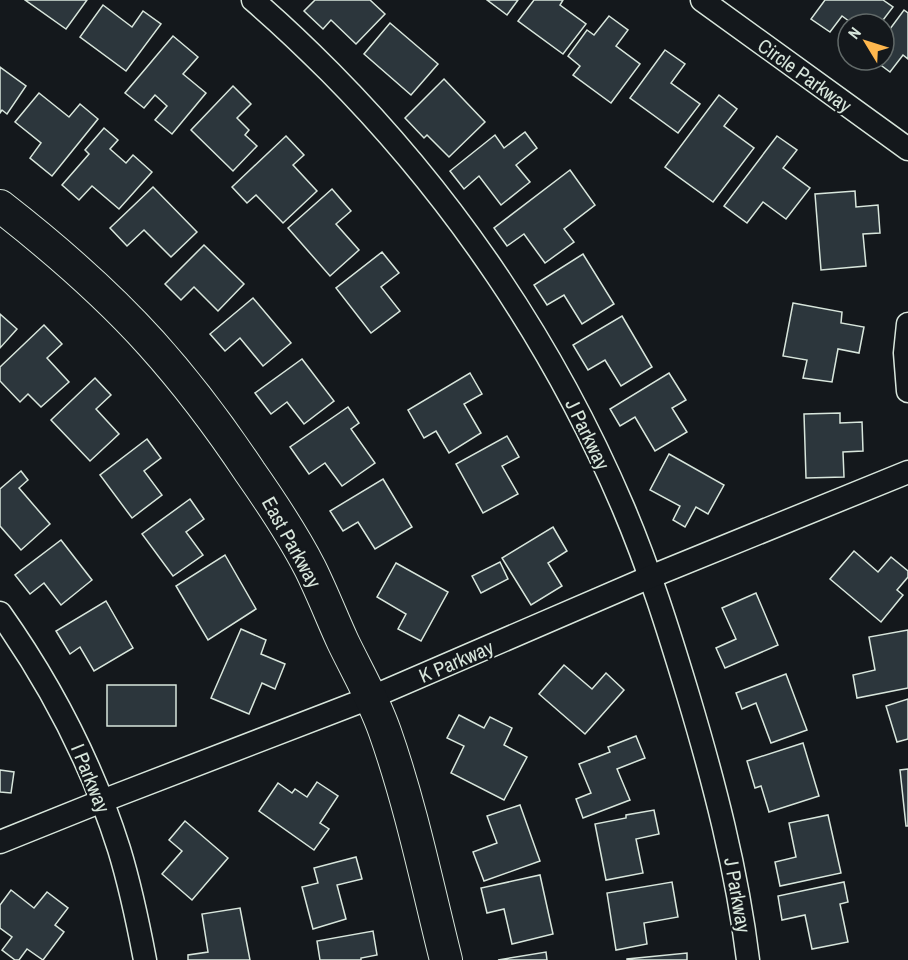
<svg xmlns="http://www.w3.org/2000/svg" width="908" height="960" viewBox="0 0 908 960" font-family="'Archivo Narrow',sans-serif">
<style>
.building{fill:#2c363c;stroke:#d8e6dc;stroke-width:1.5}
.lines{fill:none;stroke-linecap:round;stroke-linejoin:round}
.street-casing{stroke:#d8e6dc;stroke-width:25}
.secondary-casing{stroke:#d8e6dc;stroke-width:34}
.street{stroke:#14181c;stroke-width:22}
.secondary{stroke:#14181c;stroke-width:32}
.labels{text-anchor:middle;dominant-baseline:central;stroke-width:4.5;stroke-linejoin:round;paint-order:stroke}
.street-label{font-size:20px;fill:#d8e6dc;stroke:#14181c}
</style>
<rect width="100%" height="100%" fill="#14181c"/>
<!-- building -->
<g class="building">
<polygon points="25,0 87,0 66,29"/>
<polygon points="315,0 370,0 385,14 356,44 331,20 323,29 304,11"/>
<polygon points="487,0 518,0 507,15"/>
<polygon points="534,0 563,0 560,5 586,24 563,54 518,21"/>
<polygon points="825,0 883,0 893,7 880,24 853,24 842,16 830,32 811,19"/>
<polygon points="103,5 132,27 143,11 161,24 126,71 80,37"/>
<polygon points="904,10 908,13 908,59 903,55 890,72 874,60 884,60 884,37"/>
<polygon points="609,16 628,30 616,46 640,64 611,103 573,75 580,66 568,56 587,30 594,35"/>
<polygon points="390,23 438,64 411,95 364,54"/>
<polygon points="173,36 198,57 183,74 206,93 172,134 155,120 167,106 155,95 144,108 125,93"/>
<polygon points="665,50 685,64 671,83 700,104 678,133 630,98"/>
<polygon points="0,67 26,86 7,114 2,110 0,113"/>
<polygon points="444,79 485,122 449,157 427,135 424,138 405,118"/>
<polygon points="233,86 251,104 237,118 249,130 245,135 257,146 233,171 191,130"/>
<polygon points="39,93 69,117 80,104 98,119 52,176 30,158 41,143 15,122"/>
<polygon points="719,95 737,109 724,126 754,148 713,202 665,167"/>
<polygon points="104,128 118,140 110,149 126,163 133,155 152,172 119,209 92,186 79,200 62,185 89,154 85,150"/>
<polygon points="525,132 537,148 516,165 530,182 501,205 479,176 464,189 450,171 495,135 504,148"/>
<polygon points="286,136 304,155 293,165 317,191 283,223 256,195 247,203 232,187"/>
<polygon points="777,136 797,150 783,168 810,188 786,219 763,202 747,223 724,206"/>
<polygon points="570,170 595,205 564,229 574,242 545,263 524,234 507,246 494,228"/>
<polygon points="153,187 197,232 171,257 144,230 127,246 110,228"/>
<polygon points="332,189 351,211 336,224 359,250 330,276 288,228"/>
<polygon points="855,191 856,207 878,205 880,233 863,234 866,266 821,270 815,194"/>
<polygon points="204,245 244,284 218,311 194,287 181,300 165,284"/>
<polygon points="382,252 399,273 381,287 400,311 371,333 336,288"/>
<polygon points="583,254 614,304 582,324 564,295 547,305 534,285"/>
<polygon points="253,298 291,343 263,366 240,338 225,351 210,334"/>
<polygon points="793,303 842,312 841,323 864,327 859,353 838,349 832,382 803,378 807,360 783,356"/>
<polygon points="0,314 17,329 0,348"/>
<polygon points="622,316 652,367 621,386 605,360 588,370 573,345"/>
<polygon points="44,325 62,344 47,358 69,382 41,407 28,394 20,402 0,381 0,367"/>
<polygon points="302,359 334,401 304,424 287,402 271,414 255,393"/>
<polygon points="470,373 482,394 464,404 481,433 449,453 436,431 424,438 408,410"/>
<polygon points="669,373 686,400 672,408 687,432 655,451 635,417 620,426 610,409"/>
<polygon points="95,378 111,395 96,409 119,434 90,461 51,420"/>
<polygon points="348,407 359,423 351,429 375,463 342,486 325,463 309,474 290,447"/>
<polygon points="840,413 840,423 862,422 863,451 843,452 844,477 806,478 804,414"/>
<polygon points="507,436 519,457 502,466 518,494 483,513 456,464"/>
<polygon points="147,439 161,458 144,471 162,495 132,518 100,475"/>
<polygon points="669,454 724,485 708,514 696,507 685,527 673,520 680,506 650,490"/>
<polygon points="21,471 28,480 19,488 50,524 21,550 0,526 0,489"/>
<polygon points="383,479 412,527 375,549 358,522 343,531 330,511"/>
<polygon points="190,499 204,519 186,532 203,555 173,576 142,534"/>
<polygon points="553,527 567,551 548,563 562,586 531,605 502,558"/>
<polygon points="61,540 92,580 61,605 44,583 30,594 15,575"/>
<polygon points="854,551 878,572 891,557 908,571 908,577 897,590 903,595 881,622 830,579"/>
<polygon points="225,555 256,609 208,640 176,586"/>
<polygon points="500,562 508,579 481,593 472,576"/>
<polygon points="396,563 448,592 421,641 398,629 406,614 377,597"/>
<polygon points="756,593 778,645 725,668 716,648 736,639 722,608"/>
<polygon points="106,601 133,648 94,671 80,647 70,654 56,631"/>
<polygon points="241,629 266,640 261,654 285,664 275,689 262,683 249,714 211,698"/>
<polygon points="908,630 908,688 857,698 853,675 875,670 869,637"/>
<polygon points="564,665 592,689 606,673 624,690 585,734 539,694"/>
<polygon points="786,674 807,730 771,743 756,703 742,709 736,693"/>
<rect x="107" y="685" width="69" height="41"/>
<polygon points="908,699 908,739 897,742 886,706"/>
<polygon points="459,715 484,728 490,717 512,728 504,745 527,757 504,800 451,773 464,746 447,738"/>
<polygon points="636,736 645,758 617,769 630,800 583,818 576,799 591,793 579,764 610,752 608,747"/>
<polygon points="803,743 819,796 769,812 761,786 755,788 747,761"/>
<polygon points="908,769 908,826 906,826 900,770"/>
<polygon points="0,770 14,772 11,793 0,792"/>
<polygon points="317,782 338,796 320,823 329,829 314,850 259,811 278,783 292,793 295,789 307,797"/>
<polygon points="520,805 540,861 484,881 473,852 497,843 487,816"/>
<polygon points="654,810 659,834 636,839 643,873 606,880 595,824 626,818 626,815"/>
<polygon points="828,815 841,873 780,886 775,862 796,857 789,823"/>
<polygon points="185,821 228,858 192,900 162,874 182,851 169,840"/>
<polygon points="356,857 362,879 337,885 346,919 313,929 302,887 318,883 314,868"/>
<polygon points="540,875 553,934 512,944 504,909 487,913 481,888"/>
<polygon points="672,882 678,917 644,923 647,944 616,950 607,893"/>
<polygon points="844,882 848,902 840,904 848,942 812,949 805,915 782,920 778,896"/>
<polygon points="11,890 34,908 47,892 68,908 55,925 64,932 43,960 27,949 19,960 15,960 2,950 12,937 0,928 0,905"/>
<polygon points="240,908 250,960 188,960 188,955 208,952 202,914"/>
<polygon points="373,931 377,955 361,958 361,960 320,960 317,941"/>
<polygon points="546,952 547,960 498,960"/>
<polygon points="687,953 687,960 627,960 627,959"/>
</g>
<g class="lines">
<defs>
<g id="street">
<path d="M253,0c27,23 52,47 77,72 124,125 224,273 293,435 26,61 46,125 65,188 26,87 49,175 60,265"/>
<polyline points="702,0 908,149"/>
<polyline points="908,324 905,353 908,391"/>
<path d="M0,613c51,72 92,151 119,236 11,36 19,74 26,111"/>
<polyline points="0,842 102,801 372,697 650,577 908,472"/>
</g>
<path id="secondary" d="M0,206c54,42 105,86 151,137 36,40 69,84 99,129 21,30 43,63 60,96 12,24 22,50 33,74 15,31 31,58 42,90 26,74 42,152 61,228"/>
</defs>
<!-- street casing -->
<use href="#street" class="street-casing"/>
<!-- secondary casing -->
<use href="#secondary" class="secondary-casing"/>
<!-- street -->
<use href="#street" class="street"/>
<!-- secondary -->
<use href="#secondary" class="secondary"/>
</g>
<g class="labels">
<!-- street labels -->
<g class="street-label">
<text transform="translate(805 75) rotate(36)">Circle Parkway</text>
<text transform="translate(588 434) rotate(64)">J Parkway</text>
<text transform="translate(292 542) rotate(61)">East Parkway</text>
<text transform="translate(456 661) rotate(-23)">K Parkway</text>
<text transform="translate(91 778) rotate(68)">I Parkway</text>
<text transform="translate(738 895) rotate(80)">J Parkway</text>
</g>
</g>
<!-- north arrow -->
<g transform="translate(866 42) rotate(308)"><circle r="28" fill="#14181c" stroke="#626a69" stroke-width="1.5"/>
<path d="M0-4.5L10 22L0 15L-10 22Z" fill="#ffb74d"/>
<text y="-9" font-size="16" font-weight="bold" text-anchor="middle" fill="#d8e6dc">N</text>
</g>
</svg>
